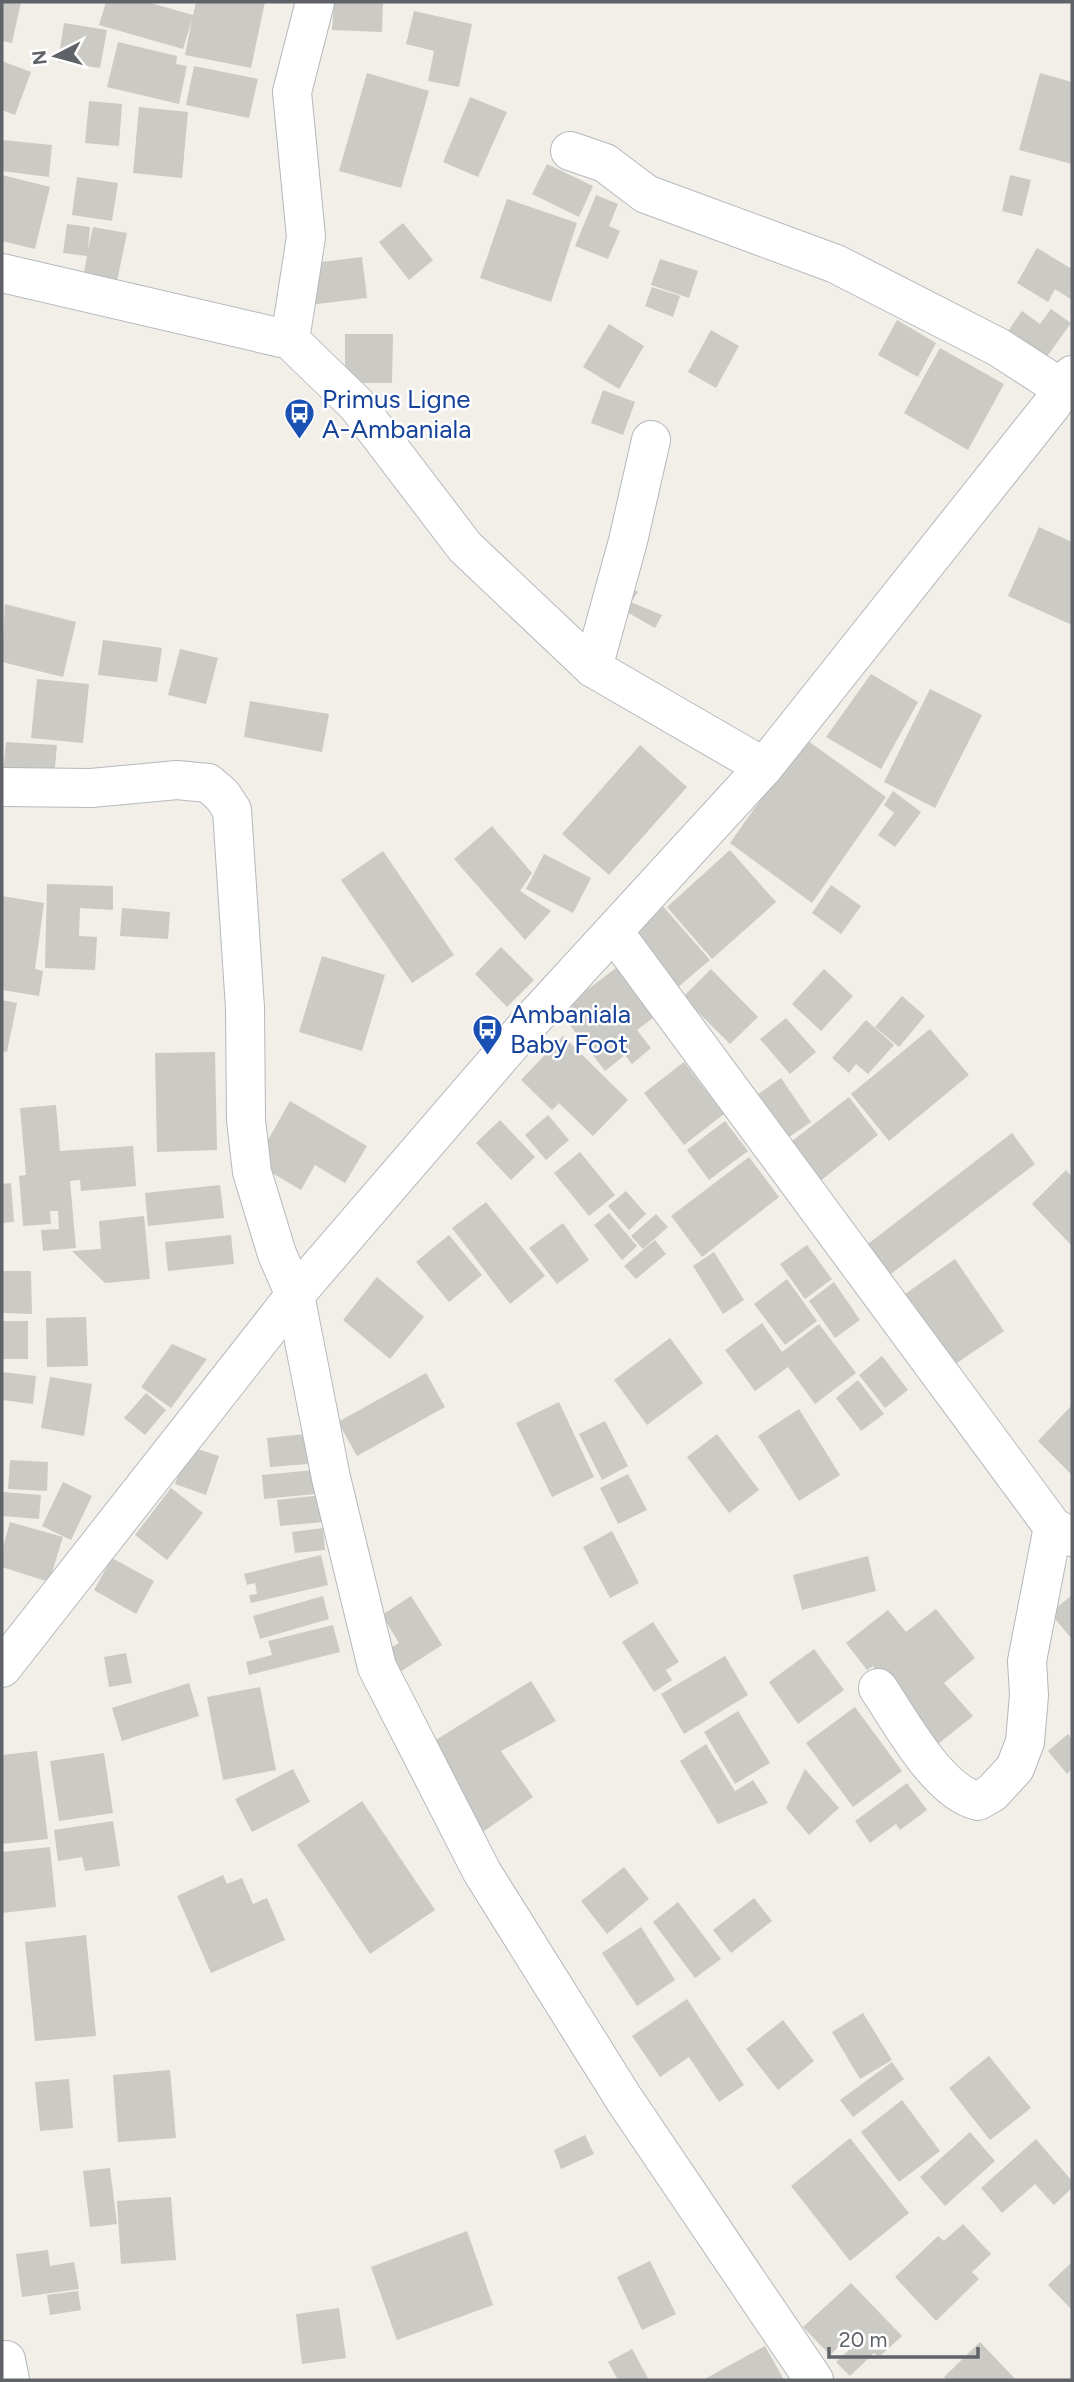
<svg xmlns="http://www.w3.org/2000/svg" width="1074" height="2382" viewBox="0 0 1074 2382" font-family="Figtree,sans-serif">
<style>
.building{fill:#cccac5}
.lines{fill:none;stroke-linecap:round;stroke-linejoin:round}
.minor-casing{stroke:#b5b8bc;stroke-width:40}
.minor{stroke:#fff;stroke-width:38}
.labels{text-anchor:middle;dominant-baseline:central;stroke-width:5;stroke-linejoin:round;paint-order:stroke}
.transit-label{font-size:26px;fill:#164399;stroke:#fff;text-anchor:start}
</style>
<rect width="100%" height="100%" fill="#f1efe8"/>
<!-- building -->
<g class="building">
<polygon points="2,2 21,2 12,43 2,41"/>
<polygon points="106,2 147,2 193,15 196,2 265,2 251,68 185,55 192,20 183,49 99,25"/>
<polygon points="334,2 383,2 382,32 332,30"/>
<polygon points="414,11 472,24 459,87 428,81 434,51 406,44"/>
<polygon points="64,23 107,30 100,68 58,62"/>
<polygon points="118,42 177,56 176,64 187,66 179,104 107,87"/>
<polygon points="2,61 31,72 15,115 2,110"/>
<polygon points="194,66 258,79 249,118 186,105"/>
<polygon points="367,73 429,91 401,188 339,171"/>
<polygon points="1040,73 1072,82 1072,164 1019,150"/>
<polygon points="470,97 507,112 478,177 443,162"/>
<polygon points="89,101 122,104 119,146 85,143"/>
<polygon points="139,107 188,112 182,178 133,173"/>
<polygon points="3,140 52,145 49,177 2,171"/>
<polygon points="547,164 593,186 579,217 532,194"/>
<polygon points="2,175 50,187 35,249 2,241"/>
<polygon points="1010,175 1031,180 1022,216 1002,211"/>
<polygon points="77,177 118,183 112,221 72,215"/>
<polygon points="596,195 618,204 609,226 620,231 608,259 575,246"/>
<polygon points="507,199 577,223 551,302 480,278"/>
<polygon points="403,223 433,260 409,280 379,242"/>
<polygon points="67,224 90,227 88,250 93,227 127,233 115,291 82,284 87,256 63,253"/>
<polygon points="1037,248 1072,269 1072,300 1055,289 1048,302 1017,283"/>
<polygon points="362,257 367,298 309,305 305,264"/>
<polygon points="660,259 698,271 689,298 651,285"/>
<polygon points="652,287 680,296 673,317 645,306"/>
<polygon points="1051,309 1071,323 1041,365 1003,338 1022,311 1040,324"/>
<polygon points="897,320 936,343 918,377 878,355"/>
<polygon points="609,324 644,346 619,389 583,367"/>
<polygon points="711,330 739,346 716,388 688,372"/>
<polygon points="345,334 393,334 392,383 345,383"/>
<polygon points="940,348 1004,384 968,450 904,413"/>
<polygon points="603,390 635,402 623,435 591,423"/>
<polygon points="1039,527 1072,542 1072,625 1008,596"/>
<polygon points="630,587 638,592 631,602 662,615 655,628 618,607"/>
<polygon points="5,604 76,622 63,677 2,662"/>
<polygon points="103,640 162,648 157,682 98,675"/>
<polygon points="180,649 218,658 206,704 168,695"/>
<polygon points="871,674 918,702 881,769 826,737"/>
<polygon points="37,679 89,684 83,743 31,738"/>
<polygon points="930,689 982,715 935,808 884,782"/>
<polygon points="250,701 329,714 322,752 244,737"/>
<polygon points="804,738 886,797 812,903 730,843"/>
<polygon points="6,742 57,745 54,778 3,775"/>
<polygon points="640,745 687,787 609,875 562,834"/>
<polygon points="893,791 921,812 895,847 878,835 894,813 884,805"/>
<polygon points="492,826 532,873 520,891 551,911 525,940 454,859"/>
<polygon points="730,850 776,902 712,959 667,907"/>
<polygon points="383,851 454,955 412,983 341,880"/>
<polygon points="544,854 591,878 573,913 526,889"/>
<polygon points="47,884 113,886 113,910 80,908 79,936 97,937 95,970 45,968"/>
<polygon points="831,885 861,906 841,934 812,913"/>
<polygon points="2,896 44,903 35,969 43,971 39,996 2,990"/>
<polygon points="661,904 710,960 671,993 623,937"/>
<polygon points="122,908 170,912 168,939 120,936"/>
<polygon points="501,947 534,980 507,1007 475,974"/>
<polygon points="322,956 385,975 362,1051 299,1032"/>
<polygon points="620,965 657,1015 637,1030 651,1048 632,1064 625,1055 605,1071 559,1011"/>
<polygon points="711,969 758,1017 730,1044 683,997"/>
<polygon points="824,969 853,996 821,1031 792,1004"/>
<polygon points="902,996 925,1016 899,1047 875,1027"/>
<polygon points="2,1000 17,1003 7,1052 2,1051"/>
<polygon points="786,1018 816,1052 790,1074 760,1039"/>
<polygon points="866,1020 894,1045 868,1074 856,1064 849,1073 832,1058"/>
<polygon points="930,1029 969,1075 889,1141 851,1094"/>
<polygon points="563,1036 628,1100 593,1136 559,1103 552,1110 521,1080"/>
<polygon points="215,1052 217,1150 157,1152 155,1053"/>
<polygon points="684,1062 724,1114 684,1145 644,1093"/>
<polygon points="781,1078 811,1122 773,1148 744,1104"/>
<polygon points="849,1097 878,1135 804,1194 774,1155"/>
<polygon points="290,1101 367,1146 345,1183 315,1165 301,1190 255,1163"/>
<polygon points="56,1105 60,1151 133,1146 136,1186 81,1191 80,1180 70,1181 76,1248 43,1251 41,1230 59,1229 58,1211 50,1211 51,1224 23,1226 19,1176 26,1175 20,1108"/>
<polygon points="548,1115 569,1140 546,1160 525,1135"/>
<polygon points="500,1120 535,1157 511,1180 476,1143"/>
<polygon points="725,1121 748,1151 709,1180 687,1150"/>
<polygon points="1012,1133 1035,1164 887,1277 864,1247"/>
<polygon points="580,1152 615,1195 589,1216 554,1173"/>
<polygon points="749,1157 779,1197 702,1257 671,1216"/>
<polygon points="1066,1170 1072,1177 1072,1246 1032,1204"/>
<polygon points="11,1183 14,1222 2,1223 2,1184"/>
<polygon points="220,1185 224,1218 148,1226 145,1193"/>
<polygon points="626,1191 646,1214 629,1230 608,1206"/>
<polygon points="486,1202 545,1276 510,1304 452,1228"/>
<polygon points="609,1213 637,1246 622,1260 594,1225"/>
<polygon points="656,1214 668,1227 643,1249 631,1236"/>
<polygon points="144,1216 150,1279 105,1283 72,1251 101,1249 99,1221"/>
<polygon points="563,1223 589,1260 557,1284 529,1248"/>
<polygon points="231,1235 234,1264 168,1271 165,1242"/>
<polygon points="449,1235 482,1275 449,1302 416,1262"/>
<polygon points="655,1240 666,1254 636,1279 624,1266"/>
<polygon points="807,1245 832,1279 805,1299 780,1264"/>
<polygon points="714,1252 744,1300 723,1314 693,1266"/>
<polygon points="955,1259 1004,1331 954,1365 905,1294"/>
<polygon points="2,1271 31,1271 32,1314 2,1313"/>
<polygon points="377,1277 424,1317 390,1359 343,1320"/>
<polygon points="787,1279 817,1321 785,1345 754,1304"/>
<polygon points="834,1282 860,1320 835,1338 809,1301"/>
<polygon points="86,1317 88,1366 47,1367 46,1318"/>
<rect x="2" y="1321" width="26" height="38"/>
<polygon points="762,1323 782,1352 819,1324 856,1373 815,1404 788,1367 755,1391 725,1350"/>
<polygon points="670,1338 703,1383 647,1425 614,1380"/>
<polygon points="172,1344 207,1359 171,1408 141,1387"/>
<polygon points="882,1356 908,1390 885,1408 859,1375"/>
<polygon points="2,1372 36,1376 33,1404 2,1400"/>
<polygon points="426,1373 445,1407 357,1456 338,1422"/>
<polygon points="50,1377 92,1384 84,1436 41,1428"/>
<polygon points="858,1380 884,1414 861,1431 836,1398"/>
<polygon points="146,1393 166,1410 145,1435 124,1418"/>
<polygon points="559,1402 594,1477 552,1497 516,1423"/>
<polygon points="1072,1405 1072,1475 1038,1441"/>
<polygon points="799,1409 840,1475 799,1501 758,1436"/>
<polygon points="605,1421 628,1466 602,1480 579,1434"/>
<polygon points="305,1434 308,1464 270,1467 267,1438"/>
<polygon points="717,1434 759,1490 729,1513 687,1457"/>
<polygon points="188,1446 219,1456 206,1495 175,1484"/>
<polygon points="10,1460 48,1462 47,1491 8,1489"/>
<polygon points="313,1470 315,1494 264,1499 262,1475"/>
<polygon points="628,1474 647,1510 618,1524 600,1488"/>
<polygon points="63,1482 92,1496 71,1540 42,1526"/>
<polygon points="171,1488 203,1513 167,1560 135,1535"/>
<polygon points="3,1492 41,1495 39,1519 2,1516"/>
<polygon points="322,1495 324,1522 280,1526 277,1500"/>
<polygon points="10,1522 63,1537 49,1582 2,1567 2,1551"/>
<polygon points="323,1528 325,1550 295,1553 292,1532"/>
<polygon points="612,1531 639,1583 610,1598 583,1547"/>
<polygon points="321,1555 328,1585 251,1603 249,1595 257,1594 255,1583 247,1585 244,1574"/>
<polygon points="868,1556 876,1591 802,1610 793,1575"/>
<polygon points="112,1558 154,1581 136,1614 94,1590"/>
<polygon points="1072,1595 1072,1639 1050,1613"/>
<polygon points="323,1596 329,1619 260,1639 253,1616"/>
<polygon points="411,1596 442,1645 400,1672 387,1650 399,1643 382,1615"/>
<polygon points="936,1609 975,1658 944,1683 973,1716 933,1748 873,1666 867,1670 846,1643 888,1610 906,1632"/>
<polygon points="653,1622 679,1662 666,1670 672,1680 654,1692 622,1642"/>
<polygon points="333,1625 340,1652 249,1675 246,1662 272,1655 268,1641"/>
<polygon points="814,1649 844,1690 798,1724 769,1682"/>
<polygon points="126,1653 132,1683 109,1687 104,1657"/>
<polygon points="725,1656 748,1695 684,1734 661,1694"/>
<polygon points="531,1681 556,1721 501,1751 533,1797 480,1834 421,1749"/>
<polygon points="189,1683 199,1716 122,1741 112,1708"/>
<polygon points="260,1687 276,1770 223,1780 207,1697"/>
<polygon points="855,1707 902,1771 853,1807 806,1743"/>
<polygon points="738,1711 770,1763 735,1784 704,1732"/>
<polygon points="1068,1734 1072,1739 1072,1769 1067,1774 1048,1751"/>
<polygon points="706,1744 735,1791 753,1780 768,1803 718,1824 680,1761"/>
<polygon points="37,1751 48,1839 2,1844 2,1755"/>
<polygon points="104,1753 113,1813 59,1821 50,1761"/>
<polygon points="293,1769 310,1802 252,1832 235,1799"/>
<polygon points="805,1769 839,1808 809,1835 786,1808"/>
<polygon points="907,1783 927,1810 900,1830 896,1824 870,1843 855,1821"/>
<polygon points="362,1801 435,1910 370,1954 297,1845"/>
<polygon points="113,1821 120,1866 85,1871 82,1857 58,1861 54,1830"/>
<polygon points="50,1847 56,1907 2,1913 2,1852"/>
<polygon points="624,1867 649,1899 607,1934 581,1901"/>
<polygon points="223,1875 227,1884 242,1878 253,1904 267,1898 285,1940 211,1973 177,1896"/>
<polygon points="754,1898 772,1921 731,1953 713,1930"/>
<polygon points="678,1902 721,1959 695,1978 653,1922"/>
<polygon points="641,1927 675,1980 637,2006 602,1953"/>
<polygon points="86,1935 96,2036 35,2041 25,1942"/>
<polygon points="687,1999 744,2085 719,2102 689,2057 660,2077 632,2036"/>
<polygon points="863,2013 892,2060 860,2079 832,2032"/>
<polygon points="783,2020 814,2061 778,2090 746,2049"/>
<polygon points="989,2056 1031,2108 990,2140 949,2088"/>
<polygon points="892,2062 904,2079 853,2117 840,2100"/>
<polygon points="170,2070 176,2138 118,2142 113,2075"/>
<polygon points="69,2079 73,2128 40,2131 35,2082"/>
<polygon points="902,2100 940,2151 899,2182 861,2132"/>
<polygon points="970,2132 995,2161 945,2206 920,2177"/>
<polygon points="585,2135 594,2154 561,2169 554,2150"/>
<polygon points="850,2138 909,2213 850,2261 791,2186"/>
<polygon points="1036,2139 1072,2181 1072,2188 1054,2205 1035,2184 1002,2213 981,2188"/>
<polygon points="110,2168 117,2224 90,2227 83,2171"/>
<polygon points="171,2197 176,2260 121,2264 117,2201"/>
<polygon points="963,2224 991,2254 972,2272 979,2279 936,2321 895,2277 938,2236 944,2241"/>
<polygon points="467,2231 493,2305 397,2340 371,2267"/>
<polygon points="48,2250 50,2266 74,2262 79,2289 22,2297 16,2254"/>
<polygon points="650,2261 676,2314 642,2330 617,2277"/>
<polygon points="1072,2262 1072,2310 1048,2285"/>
<polygon points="851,2283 902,2336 879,2357 874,2353 850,2376 836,2362 863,2337 856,2330 830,2355 803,2327"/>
<polygon points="78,2291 81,2310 50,2315 47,2295"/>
<polygon points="339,2308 346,2358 302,2364 296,2314"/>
<polygon points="980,2342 1016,2380 947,2380 944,2377"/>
<polygon points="765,2346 784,2380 703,2380"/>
<polygon points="632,2349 649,2380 618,2380 608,2362"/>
</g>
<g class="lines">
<defs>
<g id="minor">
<polyline points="570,151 605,163 646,194 836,264 998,347 1063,389"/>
<polyline points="2,273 290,340 356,404 465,547 593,668 764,767"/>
<polyline points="290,340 306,237 292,92 315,2"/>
<polyline points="593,668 628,541 651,440"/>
<polyline points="2,787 91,788 177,780 208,783 222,795 232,810 245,1008 246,1120 252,1172 277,1254 295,1295 331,1478 377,1667 482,1872 624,2099 814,2380"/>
<polyline points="614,932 1053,1527 1072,1537"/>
<polyline points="2,1668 295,1295 531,1021 764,767 1051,406 1072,375"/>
<path d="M878,1688c23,34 60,104 100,113l14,-8 23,-25 10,-26 4,-47 -2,-34 26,-134"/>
<polyline points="2,2360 6,2360 10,2380"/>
</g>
</defs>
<!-- minor casing -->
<use href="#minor" class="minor-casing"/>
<!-- minor -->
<use href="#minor" class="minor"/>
</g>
<!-- icons -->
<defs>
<symbol id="bus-pin" viewBox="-11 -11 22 30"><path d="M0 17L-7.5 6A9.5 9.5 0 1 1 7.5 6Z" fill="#1a4fb4" stroke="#fff"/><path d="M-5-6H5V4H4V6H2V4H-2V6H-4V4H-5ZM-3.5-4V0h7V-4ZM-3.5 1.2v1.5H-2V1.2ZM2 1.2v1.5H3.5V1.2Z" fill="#fff"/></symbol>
</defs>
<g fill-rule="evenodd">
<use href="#bus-pin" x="282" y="396" width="35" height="47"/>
<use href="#bus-pin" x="470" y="1012" width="35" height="47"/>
</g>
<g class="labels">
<!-- transit labels -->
<g class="transit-label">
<text x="322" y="399">Primus Ligne<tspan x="322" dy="30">A-Ambaniala</tspan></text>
<text x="510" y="1014">Ambaniala<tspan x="510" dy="30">Baby Foot</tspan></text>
</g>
</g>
<!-- border -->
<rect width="1074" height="2382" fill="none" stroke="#5f6368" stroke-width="7"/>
<!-- north arrow -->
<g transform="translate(56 56) rotate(264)" stroke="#ffffff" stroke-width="5" paint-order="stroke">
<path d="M0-5L12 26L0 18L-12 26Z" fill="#5f6368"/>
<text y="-10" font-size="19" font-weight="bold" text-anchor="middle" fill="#5f6368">N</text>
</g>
<!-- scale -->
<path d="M829 2347v10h149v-10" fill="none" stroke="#5f6368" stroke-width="3.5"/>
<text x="839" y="2347" font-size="21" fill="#5f6368" stroke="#ffffff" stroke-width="5" paint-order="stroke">20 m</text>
</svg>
